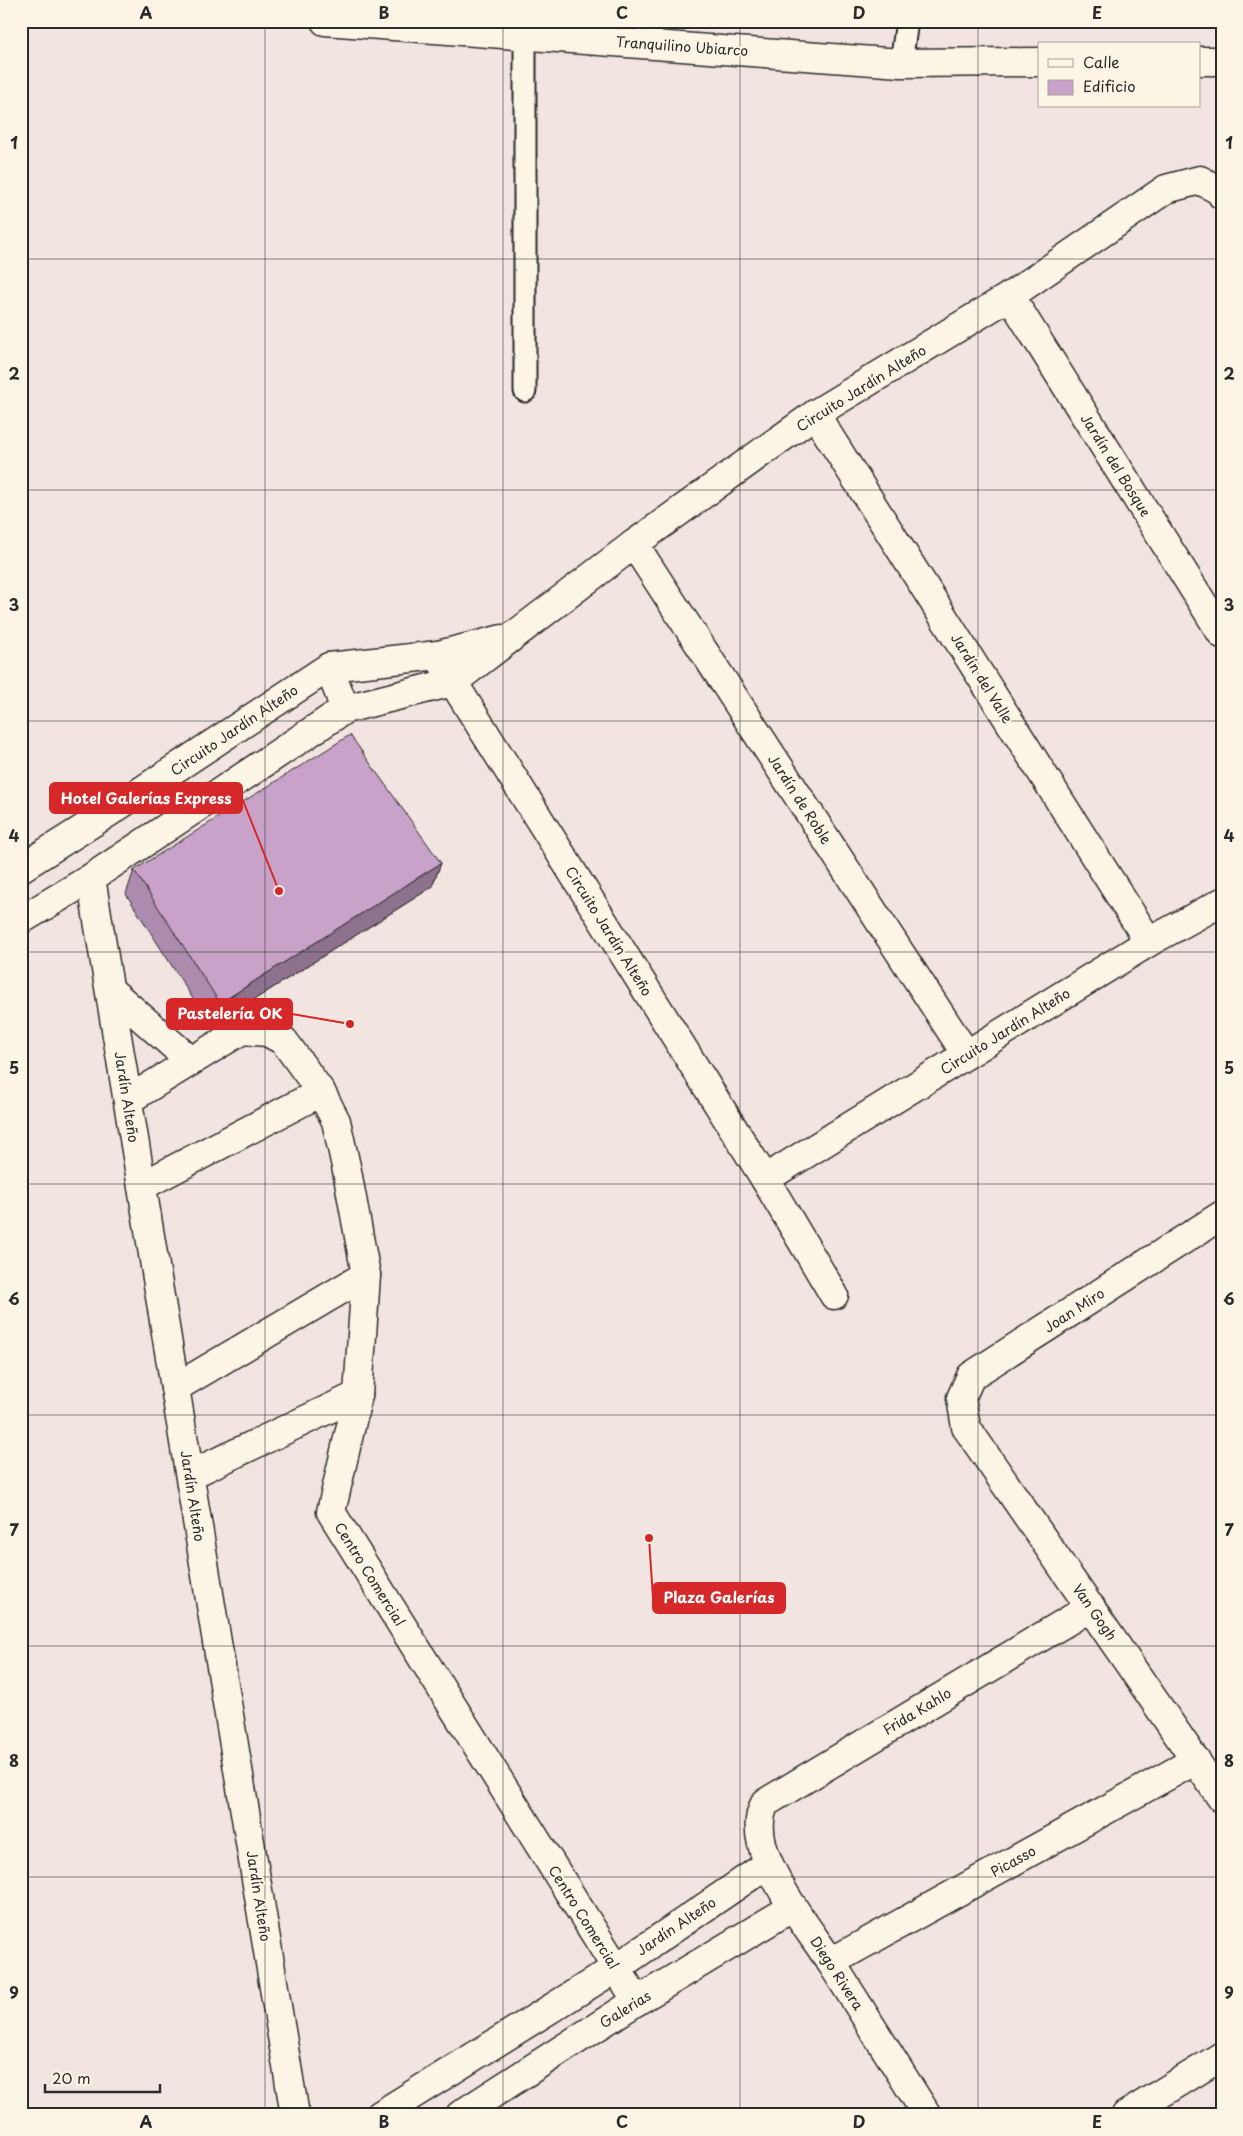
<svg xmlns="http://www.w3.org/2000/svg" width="1243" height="2136" viewBox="0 0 1243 2136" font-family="'Playpen Sans',sans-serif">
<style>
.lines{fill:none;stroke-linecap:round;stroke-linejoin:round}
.service-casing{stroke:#2b2b2b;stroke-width:25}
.minor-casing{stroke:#2b2b2b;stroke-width:31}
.service{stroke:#fcf5e5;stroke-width:21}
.minor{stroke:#fcf5e5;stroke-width:28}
.wall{fill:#ad8bae;stroke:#2b2b2b}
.shaded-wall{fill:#8d718d;stroke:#2b2b2b}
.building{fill:#c9a2ca;stroke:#2b2b2b}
.grid{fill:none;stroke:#2b2b2b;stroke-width:1;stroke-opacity:0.55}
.labels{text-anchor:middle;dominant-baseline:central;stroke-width:4;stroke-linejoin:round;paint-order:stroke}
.street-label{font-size:14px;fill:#2b2b2b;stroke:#fcf5e5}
.leader{fill:none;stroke:#d62828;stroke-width:2}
.callout-dot{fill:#d62828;stroke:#fcf5e5;stroke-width:2}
.callout{fill:#d62828;stroke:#d62828;stroke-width:2}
.callout-label{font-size:15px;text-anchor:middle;font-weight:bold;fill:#fff}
.neatline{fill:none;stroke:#2b2b2b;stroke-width:2}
.grid-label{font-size:16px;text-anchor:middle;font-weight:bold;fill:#2b2b2b}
</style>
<rect width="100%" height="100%" fill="#f2e4e0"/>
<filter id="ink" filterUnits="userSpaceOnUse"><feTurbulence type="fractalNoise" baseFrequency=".02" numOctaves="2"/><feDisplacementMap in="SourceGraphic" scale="10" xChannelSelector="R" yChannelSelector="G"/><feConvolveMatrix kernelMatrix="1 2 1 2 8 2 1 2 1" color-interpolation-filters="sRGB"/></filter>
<g filter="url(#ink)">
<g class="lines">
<defs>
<g id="service">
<polyline points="901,63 907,21"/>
<polyline points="525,391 525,21"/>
</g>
<g id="minor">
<polyline points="325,21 901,63 1039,62"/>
<polyline points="1199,61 1222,61"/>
<polyline points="1010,296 1222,634"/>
<polyline points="815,414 1149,942"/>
<polyline points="634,544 966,1054"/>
<polyline points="438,655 453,682 765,1179 834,1295"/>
<polyline points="329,667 345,709"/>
<polyline points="21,868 108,813 329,667 438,655 502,639"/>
<polyline points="91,878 295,2115"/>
<polyline points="21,920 91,878 345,709 453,682 634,544 815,414 1010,296 1166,189 1200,180 1220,191 1222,195"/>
<polyline points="110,990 191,1061"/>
<polyline points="128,1100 242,1030 267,1032 284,1041 321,1092 336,1121 347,1171 366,1275 358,1395 331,1512 637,2001"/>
<polyline points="765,1179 1149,942 1222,902"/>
<polyline points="142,1186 321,1092"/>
<polyline points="1222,1215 971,1376 961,1398 966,1427 1222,1799"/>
<polyline points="175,1388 366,1275"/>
<polyline points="190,1475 358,1395"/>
<polyline points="831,1962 1196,1760"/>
<polyline points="380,2115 616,1968 768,1864"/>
<polyline points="460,2115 637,2001 793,1907"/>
<path d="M927,2115c-32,-51 -63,-101 -95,-151 -22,-33 -47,-64 -63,-100 -9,-20 -14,-41 -4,-61l326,-196"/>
<polyline points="1126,2115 1222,2056"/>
</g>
</defs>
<!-- service casing -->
<use href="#service" class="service-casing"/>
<!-- minor casing -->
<use href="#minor" class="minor-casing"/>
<!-- service -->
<use href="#service" class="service"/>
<!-- minor -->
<use href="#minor" class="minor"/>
</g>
<!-- wall -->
<polygon class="wall" points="441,863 432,887 211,1027 126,894 134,870"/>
<!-- shaded-wall -->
<polygon class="shaded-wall" points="441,863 432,887 211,1027 220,1003"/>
<!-- building -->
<polygon class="building" points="350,735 441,863 220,1003 134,870"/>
</g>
<!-- grid -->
<path class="grid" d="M265,21v2094M503,21v2094M740,21v2094M978,21v2094M21,259h1201M21,490h1201M21,721h1201M21,952h1201M21,1184h1201M21,1415h1201M21,1646h1201M21,1877h1201"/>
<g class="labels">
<!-- street labels -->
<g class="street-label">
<text transform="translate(682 46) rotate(4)">Tranquilino Ubiarco</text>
<text transform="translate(861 388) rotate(-32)">Circuito Jardín Alteño</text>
<text transform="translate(1116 465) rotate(58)">Jardín del Bosque</text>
<text transform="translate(982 678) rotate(58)">Jardín del Valle</text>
<text transform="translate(234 730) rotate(-34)">Circuito Jardín Alteño</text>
<text transform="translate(800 799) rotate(57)">Jardín de Roble</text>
<text transform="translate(609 931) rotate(58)">Circuito Jardín Alteño</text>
<text transform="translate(1005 1031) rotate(-32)">Circuito Jardín Alteño</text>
<text transform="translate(127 1097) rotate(81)">Jardín Alteño</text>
<text transform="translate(1074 1310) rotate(-33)">Joan Miro</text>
<text transform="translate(193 1496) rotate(81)">Jardín Alteño</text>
<text transform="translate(370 1574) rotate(58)">Centro Comercial</text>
<text transform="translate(1095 1612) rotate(55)">Van Gogh</text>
<text transform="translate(917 1711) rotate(-31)">Frida Kahlo</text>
<text transform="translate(1013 1861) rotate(-29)">Picasso</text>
<text transform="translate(259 1896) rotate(81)">Jardín Alteño</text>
<text transform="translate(584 1917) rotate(58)">Centro Comercial</text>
<text transform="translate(676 1926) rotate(-34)">Jardín Alteño</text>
<text transform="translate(837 1973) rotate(57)">Diego Rivera</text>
<text transform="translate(625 2009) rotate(-32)">Galerias</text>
</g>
</g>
<!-- callouts -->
<path class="leader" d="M279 891L242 798M350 1024L292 1014M649 1538L653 1598"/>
<g class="callout-dot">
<circle cx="279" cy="891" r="5"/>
<circle cx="350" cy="1024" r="5"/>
<circle cx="649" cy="1538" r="5"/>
</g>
<g class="callout">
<rect x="50" y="783" width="192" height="30" rx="5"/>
<rect x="167" y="999" width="125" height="30" rx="5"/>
<rect x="653" y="1583" width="132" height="30" rx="5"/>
</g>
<g class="callout-label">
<text x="146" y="804">Hotel Galerías Express</text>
<text x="230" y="1019">Pastelería OK</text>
<text x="719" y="1603">Plaza Galerías</text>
</g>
<!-- margin -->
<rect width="1243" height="2136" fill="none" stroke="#fcf5e5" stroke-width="55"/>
<!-- legend -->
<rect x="1038" y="42" width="162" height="65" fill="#fcf5e5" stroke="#a8a49b"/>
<rect x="1048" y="59" width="25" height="8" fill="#fcf5e5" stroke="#a8a49b"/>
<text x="1083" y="68" font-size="15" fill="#2b2b2b">Calle</text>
<rect x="1048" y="80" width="25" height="15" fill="#c9a2ca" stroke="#a8a49b"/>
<text x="1083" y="92" font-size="15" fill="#2b2b2b">Edificio</text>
<!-- scale -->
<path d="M45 2084v8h115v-8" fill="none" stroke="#2b2b2b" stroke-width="2.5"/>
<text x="52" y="2084" font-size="15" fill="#2b2b2b" stroke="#fcf5e5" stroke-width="4" paint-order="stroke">20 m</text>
<rect x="28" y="28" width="1188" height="2080" class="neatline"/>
<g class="grid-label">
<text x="146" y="19">A</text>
<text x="384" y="19">B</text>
<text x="622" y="19">C</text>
<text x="859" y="19">D</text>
<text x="1097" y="19">E</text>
<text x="14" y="149">1</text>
<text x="1229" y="149">1</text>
<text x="14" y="380">2</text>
<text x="1229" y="380">2</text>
<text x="14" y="611">3</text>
<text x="1229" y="611">3</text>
<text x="14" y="842">4</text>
<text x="1229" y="842">4</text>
<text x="14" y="1074">5</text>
<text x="1229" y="1074">5</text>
<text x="14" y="1305">6</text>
<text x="1229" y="1305">6</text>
<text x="14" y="1536">7</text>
<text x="1229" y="1536">7</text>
<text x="14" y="1767">8</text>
<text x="1229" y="1767">8</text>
<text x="14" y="1999">9</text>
<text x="1229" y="1999">9</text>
<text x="146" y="2128">A</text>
<text x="384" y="2128">B</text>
<text x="622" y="2128">C</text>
<text x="859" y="2128">D</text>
<text x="1097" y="2128">E</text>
</g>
</svg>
